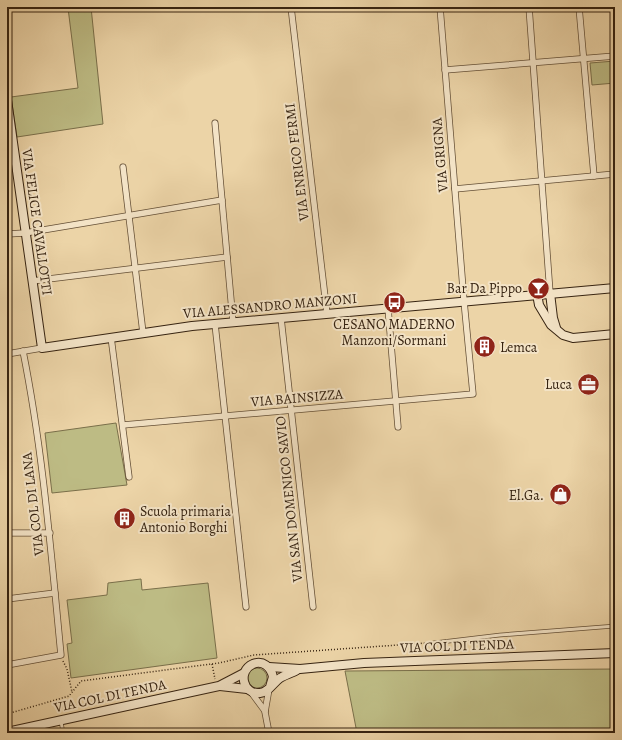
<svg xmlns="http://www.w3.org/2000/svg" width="622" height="740" viewBox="0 0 622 740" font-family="Alegreya,serif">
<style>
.green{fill:#bdbb84;stroke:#7a6f4a}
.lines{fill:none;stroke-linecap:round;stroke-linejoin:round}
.lane-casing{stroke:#644f36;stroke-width:4.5}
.street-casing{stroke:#644f36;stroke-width:7}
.secondary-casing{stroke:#362311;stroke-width:10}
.path{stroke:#362311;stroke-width:1.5;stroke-dasharray:1 2;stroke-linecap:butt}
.lane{stroke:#f3e3c6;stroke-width:3}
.street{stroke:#f3e3c6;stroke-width:5.5}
.secondary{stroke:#f3e3c6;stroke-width:8}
.labels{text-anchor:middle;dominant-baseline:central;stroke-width:4;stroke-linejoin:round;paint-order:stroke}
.street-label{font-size:14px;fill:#362311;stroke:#f3e3c6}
.poi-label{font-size:14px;fill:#362311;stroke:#f3e3c6;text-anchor:end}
</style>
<rect width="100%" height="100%" fill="#ecd4a7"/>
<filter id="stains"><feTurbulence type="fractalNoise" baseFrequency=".005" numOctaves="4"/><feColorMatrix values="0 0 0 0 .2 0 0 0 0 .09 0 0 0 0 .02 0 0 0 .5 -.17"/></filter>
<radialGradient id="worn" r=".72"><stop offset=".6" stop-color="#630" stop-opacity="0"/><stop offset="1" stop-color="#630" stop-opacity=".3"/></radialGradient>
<!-- green -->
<g class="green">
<polygon points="91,7 103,124 17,137 11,97 78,88 68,8"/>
<polygon points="615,61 615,83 592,85 590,63"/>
<polygon points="116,423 127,485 52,493 45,433"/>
<polygon points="141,579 142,590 208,583 217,658 71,678 67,644 72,643 67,600 107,595 108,583"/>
<circle cx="257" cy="678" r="10"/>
<polygon points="615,669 615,733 357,733 345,671"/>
</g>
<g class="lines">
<defs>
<g id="lane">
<polyline points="433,643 500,635 615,626"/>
<polyline points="61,721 63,733"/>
</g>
<g id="street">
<polyline points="291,7 327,314"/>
<polyline points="529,7 550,293"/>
<polyline points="579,7 594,176"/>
<polyline points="445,70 615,56"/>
<polyline points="215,123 233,322"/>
<polyline points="123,167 143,333"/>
<polyline points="455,189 615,174"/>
<polyline points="7,234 25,233 222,200"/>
<polyline points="32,281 227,257"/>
<polyline points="388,308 398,427"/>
<polyline points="281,318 313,607"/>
<polyline points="215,324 246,607"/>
<polyline points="111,337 129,477"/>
<polyline points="7,354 42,348"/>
<polyline points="123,425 473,394 464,301 440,7"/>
<polyline points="7,533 50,533"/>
<polyline points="7,599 55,593"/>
<path d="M7,665l54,-10c-10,-102 -18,-204 -38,-304"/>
<polyline points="251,692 265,711"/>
<polyline points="269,733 265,712 269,689"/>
</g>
<g id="secondary">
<polyline points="7,100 42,348 192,326 615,288"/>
<polyline points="550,293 553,318 556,328"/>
<polyline points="537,294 539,305 551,325 563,335 573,338 615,334"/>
<polyline points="269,667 300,669 364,663 615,653"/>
<polyline points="220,686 247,689"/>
<path d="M270,687l3,-10c-2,-10 -10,-17 -20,-13 -16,7 -10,31 7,29 9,-1 13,-10 20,-15 5,-3 12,-5 17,-8"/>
<polyline points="7,732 219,686 244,673"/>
</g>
</defs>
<!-- lane casing -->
<use href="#lane" class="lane-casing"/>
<!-- street casing -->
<use href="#street" class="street-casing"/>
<!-- secondary casing -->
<use href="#secondary" class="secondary-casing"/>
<!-- path -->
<g class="path">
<polyline points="63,661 67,669 72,692"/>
<polyline points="212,664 215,679"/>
<polyline points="7,714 69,696 81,681 219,663 254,655 427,643"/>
</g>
<!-- lane -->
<use href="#lane" class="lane"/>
<!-- street -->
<use href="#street" class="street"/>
<!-- secondary -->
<use href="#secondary" class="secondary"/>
</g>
<!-- icons -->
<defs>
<symbol id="bar-disc" viewBox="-11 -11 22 22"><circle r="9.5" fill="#8f2418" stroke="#f3e3c6"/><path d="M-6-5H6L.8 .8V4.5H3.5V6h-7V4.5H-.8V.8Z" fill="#fff"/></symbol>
<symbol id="bus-disc" viewBox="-11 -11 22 22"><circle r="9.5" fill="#8f2418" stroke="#f3e3c6"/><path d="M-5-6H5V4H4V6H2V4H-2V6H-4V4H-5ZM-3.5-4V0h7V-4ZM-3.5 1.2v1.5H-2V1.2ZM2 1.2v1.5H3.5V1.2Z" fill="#fff"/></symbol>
<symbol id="building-disc" viewBox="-11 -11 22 22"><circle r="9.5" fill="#8f2418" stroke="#f3e3c6"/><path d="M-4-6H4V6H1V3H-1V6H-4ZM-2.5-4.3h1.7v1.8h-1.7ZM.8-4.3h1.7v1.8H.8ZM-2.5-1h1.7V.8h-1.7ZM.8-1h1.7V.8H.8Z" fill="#fff"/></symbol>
<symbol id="office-disc" viewBox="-11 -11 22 22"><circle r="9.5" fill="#8f2418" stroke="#f3e3c6"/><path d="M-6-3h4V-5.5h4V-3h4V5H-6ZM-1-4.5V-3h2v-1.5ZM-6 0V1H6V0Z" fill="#fff"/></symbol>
<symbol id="shop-disc" viewBox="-11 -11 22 22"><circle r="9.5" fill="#8f2418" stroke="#f3e3c6"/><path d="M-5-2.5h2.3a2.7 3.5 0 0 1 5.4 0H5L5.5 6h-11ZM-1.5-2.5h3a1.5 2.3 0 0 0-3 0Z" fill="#fff"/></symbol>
</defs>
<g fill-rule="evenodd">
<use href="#bar-disc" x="526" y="276" width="25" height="25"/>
<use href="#bus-disc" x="382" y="290" width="25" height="25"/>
<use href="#building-disc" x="472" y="334" width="25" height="25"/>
<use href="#office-disc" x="576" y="372" width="25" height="25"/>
<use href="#shop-disc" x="548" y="482" width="25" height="25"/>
<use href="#building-disc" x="112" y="506" width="25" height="25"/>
</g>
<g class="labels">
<!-- street labels -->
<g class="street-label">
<text transform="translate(440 155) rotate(-95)">VIA GRIGNA</text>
<text transform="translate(297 162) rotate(-97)">VIA ENRICO FERMI</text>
<text transform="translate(37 222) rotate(82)">VIA FELICE CAVALLOTTI</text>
<text transform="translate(270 306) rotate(-5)">VIA ALESSANDRO MANZONI</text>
<text transform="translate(297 398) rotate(-5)">VIA BAINSIZZA</text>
<text transform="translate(289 499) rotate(-96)">VIA SAN DOMENICO SAVIO</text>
<text transform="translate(33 504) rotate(-97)">VIA COL DI LANA</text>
<text transform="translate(457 646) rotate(-2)">VIA COL DI TENDA</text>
<text transform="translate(110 696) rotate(-12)">VIA COL DI TENDA</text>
</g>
<!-- poi labels -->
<g class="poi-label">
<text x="522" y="288">Bar Da Pippo</text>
<text x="394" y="324" text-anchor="middle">CESANO MADERNO<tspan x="394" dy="16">Manzoni/Sormani</tspan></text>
<text x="500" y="347" text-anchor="start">Lemca</text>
<text x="572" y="384">Luca</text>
<text x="544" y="495">El.Ga.</text>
<text x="140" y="511" text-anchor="start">Scuola primaria<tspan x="140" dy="16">Antonio Borghi</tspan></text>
</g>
</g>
<!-- margin -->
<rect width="622" height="740" fill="none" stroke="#ecd4a7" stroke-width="24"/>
<rect x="8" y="8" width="606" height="724" fill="none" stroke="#362311" stroke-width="2"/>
<rect x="12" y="12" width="598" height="716" fill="none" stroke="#362311"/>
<rect width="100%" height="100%" filter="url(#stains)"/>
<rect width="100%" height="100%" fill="url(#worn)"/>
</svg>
